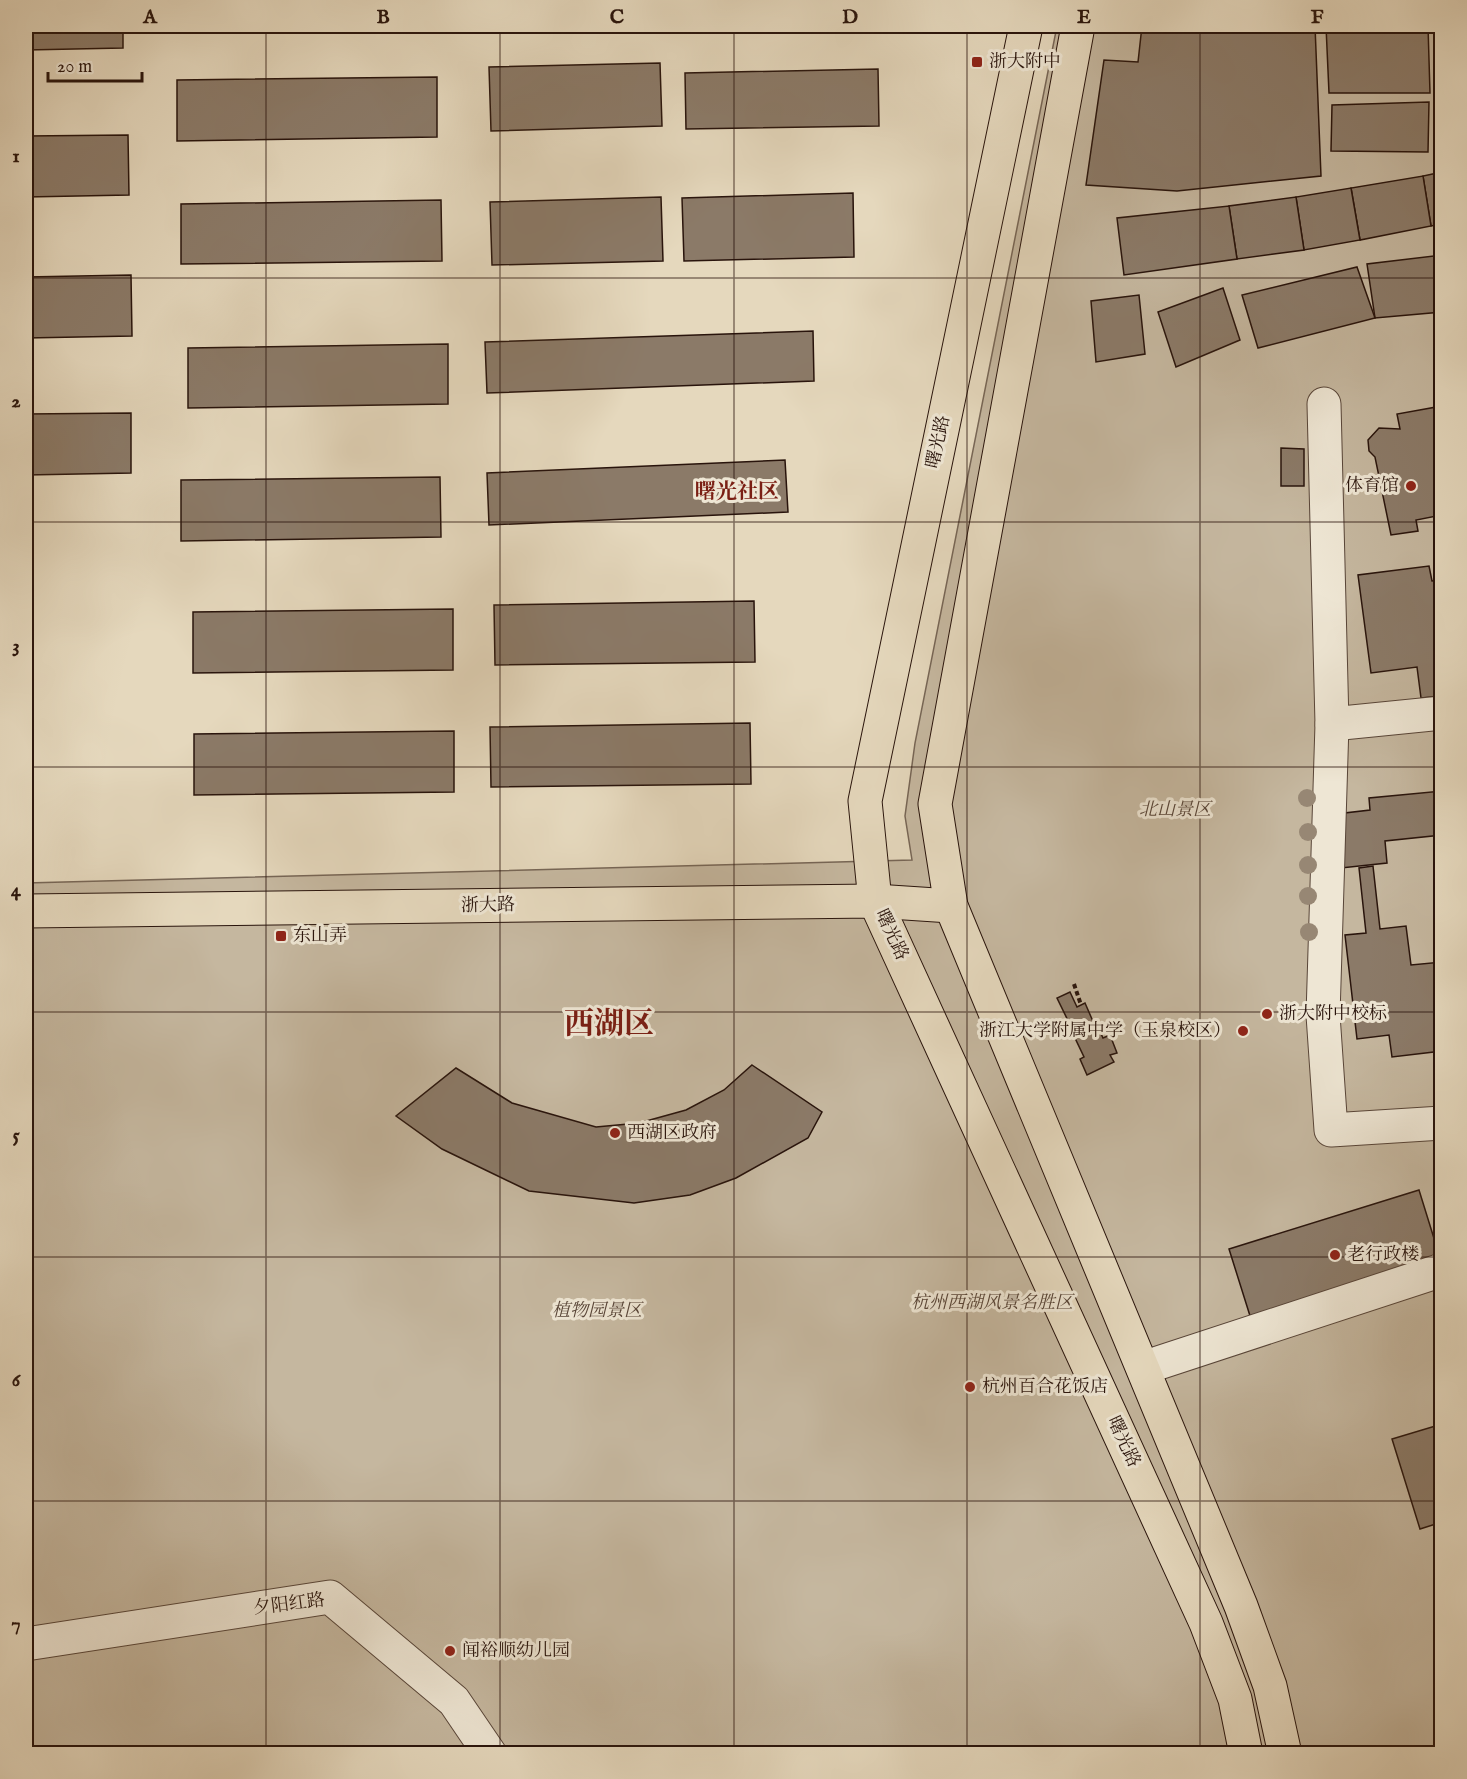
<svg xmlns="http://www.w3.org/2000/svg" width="1467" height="1779" viewBox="0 0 1467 1779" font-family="'IM FELL English','Noto Serif SC',serif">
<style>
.green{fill:#c5b79f;stroke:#776656;stroke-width:1.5}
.building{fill:#8b7a68;stroke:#29140c;stroke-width:1.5}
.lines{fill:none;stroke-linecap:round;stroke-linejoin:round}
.minor-casing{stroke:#584538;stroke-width:35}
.major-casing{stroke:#29140c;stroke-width:35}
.path{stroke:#29140c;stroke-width:4;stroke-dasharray:4.5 3;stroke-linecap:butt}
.minor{stroke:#eee6d4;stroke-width:33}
.major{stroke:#e5d8bd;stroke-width:33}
.tree{fill:#978774}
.grid{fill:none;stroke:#29140c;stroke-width:1.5;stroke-opacity:0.55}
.poi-dot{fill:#8f2418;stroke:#eee6d4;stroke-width:2}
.labels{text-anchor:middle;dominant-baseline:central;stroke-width:6;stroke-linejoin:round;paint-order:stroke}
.poi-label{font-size:18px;fill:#29140c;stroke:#eee6d4;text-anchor:start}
.street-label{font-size:18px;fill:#29140c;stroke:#eee6d4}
.park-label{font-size:18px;font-style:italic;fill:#584538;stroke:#eee6d4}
.quarter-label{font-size:21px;font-weight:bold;fill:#7a1f14;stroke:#eee6d4}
.town-label{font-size:30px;font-weight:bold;fill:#7a1f14;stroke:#eee6d4}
.neatline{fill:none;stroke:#29140c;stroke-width:2}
.grid-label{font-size:20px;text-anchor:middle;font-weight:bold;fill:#29140c}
</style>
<rect width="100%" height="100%" fill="#e5d8bd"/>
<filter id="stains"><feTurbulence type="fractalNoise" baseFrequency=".00333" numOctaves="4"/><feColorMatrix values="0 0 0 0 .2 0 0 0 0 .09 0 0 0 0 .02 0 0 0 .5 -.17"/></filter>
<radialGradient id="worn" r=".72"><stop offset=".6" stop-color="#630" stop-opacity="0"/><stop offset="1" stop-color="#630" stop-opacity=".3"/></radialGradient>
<!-- green -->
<polygon class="green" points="1057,26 1441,26 1441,1753 26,1753 26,883 912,860 905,816 915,743"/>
<!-- building -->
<g class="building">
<polygon points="26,26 123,26 123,48 26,50"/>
<polygon points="1142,26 1315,26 1321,176 1177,191 1086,185 1104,60 1138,62"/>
<polygon points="1326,26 1428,26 1430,93 1329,93"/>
<polygon points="660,63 662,126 491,131 489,67"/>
<polygon points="878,69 879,126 686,129 685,73"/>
<polygon points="437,77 437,137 177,141 177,80"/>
<polygon points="1429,102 1428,152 1331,151 1332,105"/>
<polygon points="128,135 129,195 26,197 26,136"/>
<polygon points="1442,172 1442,224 1431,226 1423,176"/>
<polygon points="1423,176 1431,226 1360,240 1351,188"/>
<polygon points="1351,188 1360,240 1304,250 1296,197"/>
<polygon points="853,193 854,257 684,261 682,198"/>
<polygon points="661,197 663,261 492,265 490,202"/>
<polygon points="1296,197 1304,250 1237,259 1229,206"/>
<polygon points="441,200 442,261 181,264 181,204"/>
<polygon points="1229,206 1237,259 1124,275 1117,218"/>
<polygon points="1442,255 1442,312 1375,318 1367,264"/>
<polygon points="1357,267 1375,318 1258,348 1242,295"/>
<polygon points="131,275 132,336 26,338 26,277"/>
<polygon points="1223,288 1240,340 1176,367 1158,312"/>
<polygon points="1139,295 1145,354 1096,362 1091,301"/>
<polygon points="813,331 814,381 487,393 485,342"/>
<polygon points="448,344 448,404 188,408 188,348"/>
<polygon points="1442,406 1442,515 1416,520 1418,531 1391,535 1375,457 1369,451 1368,440 1379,428 1400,429 1397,414"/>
<polygon points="131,413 131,473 26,475 26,414"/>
<polygon points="1281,448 1304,449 1304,486 1281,486"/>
<polygon points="785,460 788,512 489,525 487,473"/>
<polygon points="440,477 441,537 181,541 181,480"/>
<polygon points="1429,566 1432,581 1442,580 1442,696 1421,698 1417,667 1371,673 1358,575"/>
<polygon points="754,601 755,662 495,665 494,605"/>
<polygon points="453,609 453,670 193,673 193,612"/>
<polygon points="750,723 751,784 491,787 490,727"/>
<polygon points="454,731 454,792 194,795 194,734"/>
<polygon points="1442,791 1442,835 1385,841 1387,863 1341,868 1336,814 1370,810 1369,798"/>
<polygon points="1373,866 1380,929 1406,926 1411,965 1442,962 1442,1051 1392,1057 1389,1035 1357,1039 1345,935 1366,933 1359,868"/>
<polygon points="1070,992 1077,1007 1085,1003 1095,1026 1075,1035 1057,998"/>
<polygon points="1098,1027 1103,1038 1110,1035 1117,1053 1110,1055 1114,1062 1087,1075 1080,1059 1084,1057 1075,1038"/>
<polygon points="752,1065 822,1112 808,1138 736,1178 690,1195 634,1203 529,1191 442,1149 396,1116 456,1068 512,1103 596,1127 639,1123 686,1110 724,1090"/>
<polygon points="1419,1190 1441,1261 1251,1319 1229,1249"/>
<polygon points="1442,1424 1442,1522 1420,1529 1392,1439"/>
</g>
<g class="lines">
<defs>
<g id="minor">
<polyline points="1324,404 1332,724 1323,1015 1331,1130 1442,1123"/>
<polyline points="1332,724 1442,713"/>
<polyline points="1143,1368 1442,1270"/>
<polyline points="26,1644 330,1597 454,1701 490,1754"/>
</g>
<g id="major">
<polyline points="1026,26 865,801 875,901 1206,1623 1235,1699 1246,1754"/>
<polyline points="1078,26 935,804 951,906 1241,1606 1270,1686 1285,1754"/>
<polyline points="26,911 875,901 951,906"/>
</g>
</defs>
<!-- minor casing -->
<use href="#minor" class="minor-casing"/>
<!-- major casing -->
<use href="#major" class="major-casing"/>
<!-- path -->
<polyline class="path" points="1074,984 1081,1005"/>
<!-- minor -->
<use href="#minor" class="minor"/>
<!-- major -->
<use href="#major" class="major"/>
</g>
<!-- trees -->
<g class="tree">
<circle cx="1307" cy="798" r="9"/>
<circle cx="1308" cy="832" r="9"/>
<circle cx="1308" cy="865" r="9"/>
<circle cx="1308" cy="896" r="9"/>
<circle cx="1309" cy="932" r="9"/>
</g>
<!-- grid -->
<path class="grid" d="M266,26v1728M500,26v1728M734,26v1728M967,26v1728M1200,26v1728M26,278h1416M26,522h1416M26,767h1416M26,1012h1416M26,1257h1416M26,1501h1416"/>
<!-- markers -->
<g class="poi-dot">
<rect x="971" y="56" width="12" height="12" rx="3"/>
<circle cx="1411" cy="486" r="6"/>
<rect x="275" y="930" width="12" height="12" rx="3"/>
<circle cx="1267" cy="1014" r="6"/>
<circle cx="1243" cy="1031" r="6"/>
<circle cx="615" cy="1133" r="6"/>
<circle cx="1335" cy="1255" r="6"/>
<circle cx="970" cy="1387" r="6"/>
<circle cx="450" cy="1651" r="6"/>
</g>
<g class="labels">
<!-- poi labels -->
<g class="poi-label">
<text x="989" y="62">浙大附中</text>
<text x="1399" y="486" text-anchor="end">体育馆</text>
<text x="293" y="936">东山弄</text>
<text x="1279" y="1014">浙大附中校标</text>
<text x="1231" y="1031" text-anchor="end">浙江大学附属中学（玉泉校区）</text>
<text x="627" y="1133">西湖区政府</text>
<text x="1347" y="1255">老行政楼</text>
<text x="982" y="1387">杭州百合花饭店</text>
<text x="462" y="1651">闻裕顺幼儿园</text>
</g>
<!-- street labels -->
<g class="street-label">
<text transform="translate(939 442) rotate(-78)">曙光路</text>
<text transform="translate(488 906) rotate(-1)">浙大路</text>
<text transform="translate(891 935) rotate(65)">曙光路</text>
<text transform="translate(1123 1442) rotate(65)">曙光路</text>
<text transform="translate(289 1605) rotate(-7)">夕阳红路</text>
</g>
<!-- park labels -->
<g class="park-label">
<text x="1175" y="810">北山景区</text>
<text x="992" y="1303">杭州西湖风景名胜区</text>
<text x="597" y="1311">植物园景区</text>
</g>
<!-- quarter labels -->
<g class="quarter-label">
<text x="737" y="492">曙光社区</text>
</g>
<!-- town labels -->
<g class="town-label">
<text x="609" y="1025">西湖区</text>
</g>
</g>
<!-- margin -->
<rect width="1467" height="1779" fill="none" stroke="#e5d8bd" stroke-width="66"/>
<!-- scale -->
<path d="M48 72v9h94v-9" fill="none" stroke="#29140c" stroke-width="3"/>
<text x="57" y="72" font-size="18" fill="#29140c" stroke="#eee6d4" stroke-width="4.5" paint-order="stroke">20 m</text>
<rect x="33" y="33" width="1401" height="1713" class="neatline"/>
<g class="grid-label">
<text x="150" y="23">A</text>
<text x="383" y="23">B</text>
<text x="617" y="23">C</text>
<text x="850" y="23">D</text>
<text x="1084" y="23">E</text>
<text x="1317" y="23">F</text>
<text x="16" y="162">1</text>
<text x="16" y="407">2</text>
<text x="16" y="652">3</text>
<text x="16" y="896">4</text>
<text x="16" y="1141">5</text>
<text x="16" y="1386">6</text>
<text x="16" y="1630">7</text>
</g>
<rect width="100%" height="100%" filter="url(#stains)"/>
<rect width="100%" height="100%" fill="url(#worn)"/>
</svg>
